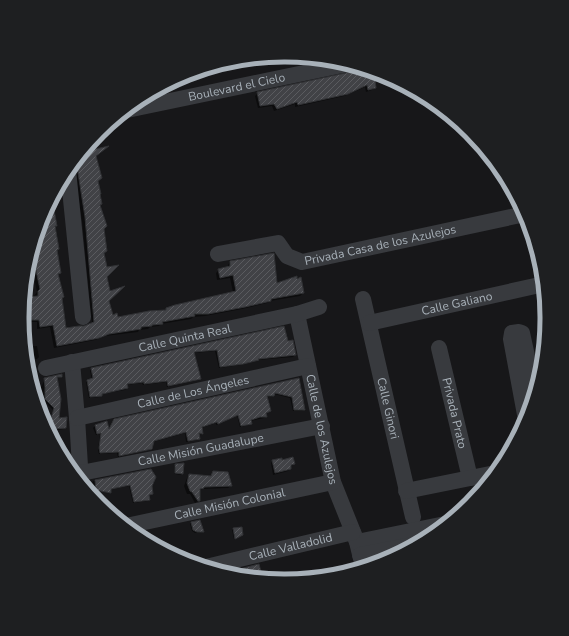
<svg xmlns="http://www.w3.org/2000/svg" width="569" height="636" viewBox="0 0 569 636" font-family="'Nunito Sans',sans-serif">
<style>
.shadow{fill:#0007}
.building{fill:url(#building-hatch);stroke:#313235}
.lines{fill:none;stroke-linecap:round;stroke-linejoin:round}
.minor{stroke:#383a3e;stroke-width:16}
.labels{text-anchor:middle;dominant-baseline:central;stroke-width:3;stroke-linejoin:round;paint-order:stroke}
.street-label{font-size:12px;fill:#a8b1b9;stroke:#121214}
.rim{fill:none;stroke:#a8b1b9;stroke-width:5}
</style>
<defs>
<pattern id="building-hatch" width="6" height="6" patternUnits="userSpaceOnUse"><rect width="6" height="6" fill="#414246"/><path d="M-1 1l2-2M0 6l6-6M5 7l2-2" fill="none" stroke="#5a5b5f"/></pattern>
</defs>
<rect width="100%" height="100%" fill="#171719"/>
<!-- shadow -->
<g class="shadow">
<polygon points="285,56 291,56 244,65 199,75 197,77 175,81 184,75 234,61"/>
<polygon points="366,70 375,87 372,90 366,92 365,87 344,96 295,107 295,104 274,111 272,106 258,108 255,96 258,93"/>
<polygon points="81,154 95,156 99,206 106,251 103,254 108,301 112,316 118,318 165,311 167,309 233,292 230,278 217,280 216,273 219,270 228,268 228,265 230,262 276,284 303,293 300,296 270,301 267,303 242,309 205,316 193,317 191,319 161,324 159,326 150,327 148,329 139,330 138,332 105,336 95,340 54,348 50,327 37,329 37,322 22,322 24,301 24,308 37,292 30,257 42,217 53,197 54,202 52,204 56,225 54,228 56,251 60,273 57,276 63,297 61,299 65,330 85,327 92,324 82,221 74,170 74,163"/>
<polygon points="283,328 287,342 295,355 293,357 257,360 240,365 219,368 215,351 194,353 200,378 198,380 167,387 166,382 143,385 142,383 126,385 127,388 125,390 101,394 100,397 89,398 86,382 92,380 90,371 91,369"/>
<polygon points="37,346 39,357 37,359 28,360 28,372 25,347"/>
<polygon points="61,376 56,378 58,419 65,427 63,429 53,431 49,424 53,410 37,394 46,378"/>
<polygon points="298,379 304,409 302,411 293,411 290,398 274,394 272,397 266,397 270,411 265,414 266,417 264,418 250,421 251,423 249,425 240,427 237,415 216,425 216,423 201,428 202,433 198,435 199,438 197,440 186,442 185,433 153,442 151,448 149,450 118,457 117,453 99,454 98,450 100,434 96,435 93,428 95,426 106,422 108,430 112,422"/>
<polygon points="273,461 282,461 294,463 288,471 273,475 271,463"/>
<polygon points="175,465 182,474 181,475 175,474 174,466"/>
<polygon points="151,470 152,494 148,496 147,501 133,503 129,486 110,489 109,493 95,489 92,490 92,483 93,481"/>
<polygon points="214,472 231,486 228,488 202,489 199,491 199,500 195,503 190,494 187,494 184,486 187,478 189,475 210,477"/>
<polygon points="191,523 203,532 195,533 192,531 190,524"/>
<polygon points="233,529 241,536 234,539 232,530"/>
<polygon points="258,565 262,578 233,575 226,573"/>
</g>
<!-- building -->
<g class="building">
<polygon points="364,69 374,72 376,88 368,90 367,85 348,94 298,105 297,102 277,109 274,104 260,106 257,92"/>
<polygon points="109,146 96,156 102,178 98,181 101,194 100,194 102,204 100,205 107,226 104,229 107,251 104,253 107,267 119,265 107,277 110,291 125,286 109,301 113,315 117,313 118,317 149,311 166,310 166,308 175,305 236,291 233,275 220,278 218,269 230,266 230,261 274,253 277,283 297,276 297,279 301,277 304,293 271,299 271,301 245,307 208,314 194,314 195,316 162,322 163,324 152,325 152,326 141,327 141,329 109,334 99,338 57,346 53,325 40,327 39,320 22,320 23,308 24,308 27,297 38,296 38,291 40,289 34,261 37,261 34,245 42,217 52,199 57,226 55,226 59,249 57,250 61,273 58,274 64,297 62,298 66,328 79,326 84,326 94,322 85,217 76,160 82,152"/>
<polygon points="284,326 288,341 293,340 296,355 258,359 259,360 243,364 220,367 217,350 194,352 201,379 168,386 167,381 144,384 144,382 127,384 128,388 102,394 102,396 90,397 87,380 93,378 91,368"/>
<polygon points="62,374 62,377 57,377 61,399 59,418 67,417 66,428 54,429 50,422 54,408 45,399 45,387 44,378"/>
<polygon points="299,378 305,410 294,410 292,397 275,393 274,396 267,396 271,411 266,413 267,417 260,417 251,420 252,424 241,426 238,415 218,424 217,422 202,427 203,434 199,433 200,439 188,441 186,432 154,441 152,449 119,456 119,452 100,453 99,448 101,433 97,434 95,425 107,421 109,429 114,419"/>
<polygon points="293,457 295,464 291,465 291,469 275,473 272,460 282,458 282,460"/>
<polygon points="184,463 183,474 175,473 175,464"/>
<polygon points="151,469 156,477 152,486 153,494 149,495 150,500 134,502 130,485 111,489 111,493 96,490 95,480"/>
<polygon points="213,471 228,472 232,486 204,487 204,488 200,489 200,501 198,501 192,492 190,491 187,483 189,474 211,476"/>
<polygon points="200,520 204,532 197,532 193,530 191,522"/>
<polygon points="242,527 243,535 235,539 233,528"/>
<polygon points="259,564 261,572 256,574 255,578 233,575 224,573"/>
</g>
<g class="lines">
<!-- minor -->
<g class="minor">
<path id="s1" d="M127,110l220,-46"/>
<polyline points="68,170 83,317"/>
<path id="s2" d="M218,254l60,-11 9,13 15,6 223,-48"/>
<path id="s3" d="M363,299l50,218"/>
<path id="s4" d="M297,314l36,168 24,60 6,25"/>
<path id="s5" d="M369,323l175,-39"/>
<path id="s6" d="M439,348l31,130"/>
<polyline points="72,362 77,418 81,482"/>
<path id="s7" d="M46,368l251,-54 22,-7"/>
<path id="s8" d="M77,418l231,-52"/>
<polyline points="526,420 511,339 512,333 519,332 522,333 535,393"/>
<path id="s9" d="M81,473l241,-47"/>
<polyline points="406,491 495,473"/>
<path id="s10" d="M126,526l207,-44"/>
<polyline points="357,542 445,524"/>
<polyline points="360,555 416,544"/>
<path id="s11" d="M206,567l147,-35"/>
</g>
</g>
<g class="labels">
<!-- street labels -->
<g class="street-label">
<text stroke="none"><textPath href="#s1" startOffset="112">Boulevard el Cielo</textPath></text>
<text stroke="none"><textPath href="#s2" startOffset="173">Privada Casa de los Azulejos</textPath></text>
<text stroke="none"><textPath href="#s5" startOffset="90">Calle Galiano</textPath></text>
<text stroke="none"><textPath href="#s7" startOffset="142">Calle Quinta Real</textPath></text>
<text stroke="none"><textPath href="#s8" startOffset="119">Calle de Los Ángeles</textPath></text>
<text stroke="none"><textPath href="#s3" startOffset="112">Calle Ginori</textPath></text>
<text stroke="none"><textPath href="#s6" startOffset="67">Privada Prato</textPath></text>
<text stroke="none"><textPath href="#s4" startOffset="118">Calle de los Azulejos</textPath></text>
<text stroke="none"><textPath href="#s9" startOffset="122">Calle Misión Guadalupe</textPath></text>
<text stroke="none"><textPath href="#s10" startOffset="106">Calle Misión Colonial</textPath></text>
<text stroke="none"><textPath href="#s11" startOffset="87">Calle Valladolid</textPath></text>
</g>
</g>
<!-- crop -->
<path d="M0 0H569V636H0ZM284 62H285A255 255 0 0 1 540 317V319A255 255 0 0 1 285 574H284A255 255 0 0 1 29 319V317A255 255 0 0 1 284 62Z" fill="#1e1f21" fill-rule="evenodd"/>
<path class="rim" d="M284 62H285A255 255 0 0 1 540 317V319A255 255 0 0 1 285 574H284A255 255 0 0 1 29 319V317A255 255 0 0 1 284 62Z"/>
</svg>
